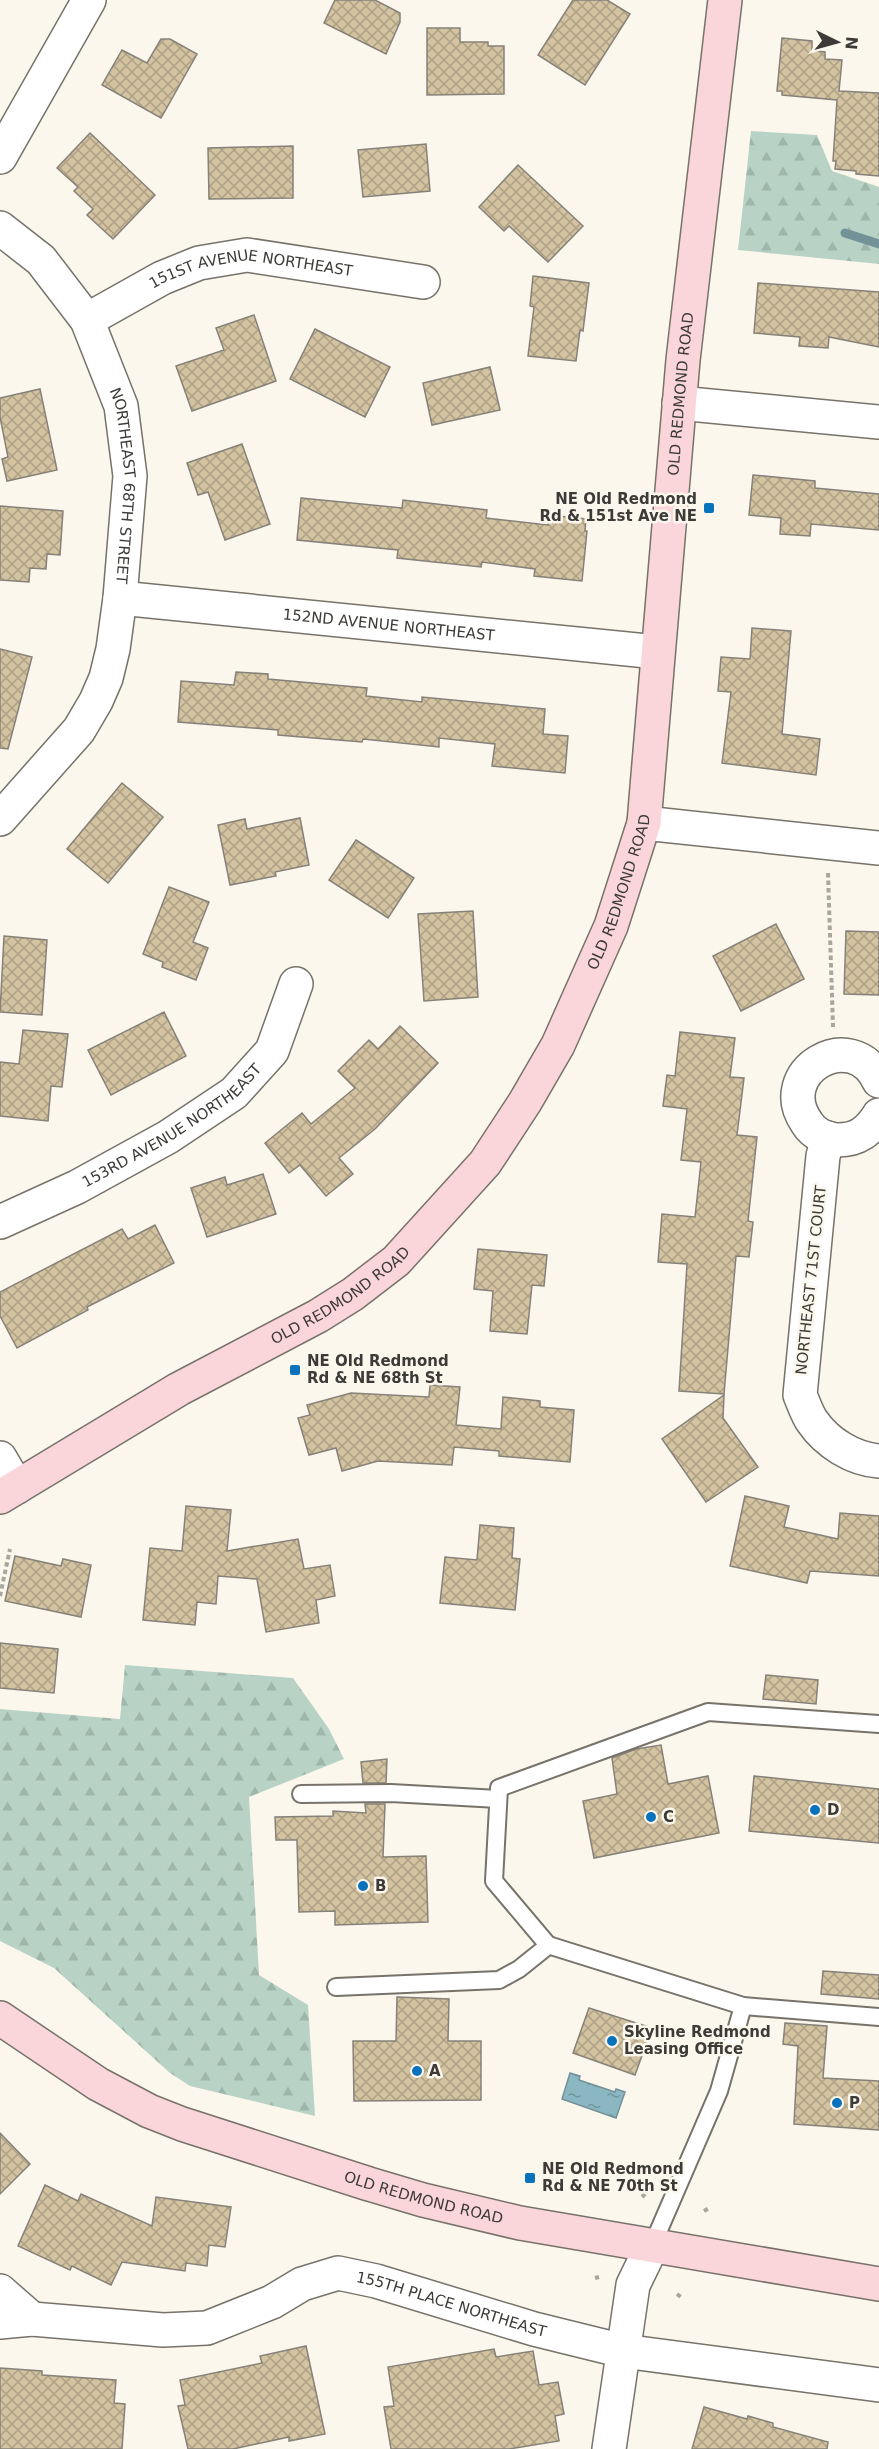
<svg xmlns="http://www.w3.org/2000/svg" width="879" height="2449" viewBox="0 0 879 2449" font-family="'DejaVu Sans',sans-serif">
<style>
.forest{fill:url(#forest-firs)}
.water{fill:url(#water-ripples);stroke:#739298;stroke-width:1.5}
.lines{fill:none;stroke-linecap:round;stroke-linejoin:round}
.stream{stroke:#739298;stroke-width:9}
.building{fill:url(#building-cross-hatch);stroke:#868279;stroke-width:1.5}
.service-casing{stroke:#77726a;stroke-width:20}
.minor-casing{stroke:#77726a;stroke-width:36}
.secondary-casing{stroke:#77726a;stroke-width:36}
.path{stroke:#a9a69e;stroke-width:4;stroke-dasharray:4.5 3;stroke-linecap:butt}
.service{stroke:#fff;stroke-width:16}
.minor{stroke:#fff;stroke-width:33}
.secondary{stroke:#fad6db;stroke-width:33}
.poi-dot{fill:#0872bd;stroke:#fcf7ed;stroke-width:2}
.labels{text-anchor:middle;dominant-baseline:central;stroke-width:5;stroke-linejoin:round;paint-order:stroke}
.street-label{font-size:15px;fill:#3d3b37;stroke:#fcf7ed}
.poi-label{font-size:15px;font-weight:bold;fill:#3d3b37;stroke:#fcf7ed;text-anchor:start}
</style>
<defs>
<pattern id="forest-firs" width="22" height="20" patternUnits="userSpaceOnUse" patternTransform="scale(1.5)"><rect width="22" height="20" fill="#b8d3c6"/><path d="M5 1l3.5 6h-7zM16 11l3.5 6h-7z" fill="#9fb6ab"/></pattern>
<pattern id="water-ripples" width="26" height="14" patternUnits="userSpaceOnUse" patternTransform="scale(1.5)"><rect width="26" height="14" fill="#8ab7c1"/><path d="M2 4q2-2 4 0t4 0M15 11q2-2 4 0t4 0" fill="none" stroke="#72969e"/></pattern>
<pattern id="building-cross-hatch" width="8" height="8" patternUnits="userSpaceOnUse" patternTransform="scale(1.5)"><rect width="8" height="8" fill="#d4c3a1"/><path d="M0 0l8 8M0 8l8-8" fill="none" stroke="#ada084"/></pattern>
</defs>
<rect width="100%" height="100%" fill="#fcf7ed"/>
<!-- forest -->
<g class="forest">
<polygon points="751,131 817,135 832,171 879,187 879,264 738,250"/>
<polygon points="125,1665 293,1678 329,1729 344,1759 249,1797 259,1975 308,2005 315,2116 190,2086 170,2073 54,1968 0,1941 0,1709 120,1719"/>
</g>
<!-- water -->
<polygon class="water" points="570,2073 580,2076 579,2080 615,2092 616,2089 625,2092 616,2118 562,2099"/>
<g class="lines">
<!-- stream -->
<polyline class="stream" points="845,233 879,244"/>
</g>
<!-- building -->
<g class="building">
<polygon points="335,0 375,0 400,13 400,22 386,54 324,23"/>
<polygon points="573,0 607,0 630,14 585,85 538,55"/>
<polygon points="427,28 460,28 460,42 488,42 488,46 504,46 504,94 427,95"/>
<polygon points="782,38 812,41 812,50 825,52 825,59 842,60 839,91 879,93 879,176 856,174 856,171 835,169 836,161 833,161 837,100 782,95 782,91 777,91"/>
<polygon points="161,39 170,39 197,54 161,118 102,85 122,50 147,63"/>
<polygon points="90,133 155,195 113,239 87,215 93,209 74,191 78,187 57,168"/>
<polygon points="426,144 430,191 363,197 358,150"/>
<polygon points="293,146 293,198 209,199 208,148"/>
<polygon points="518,165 583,226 548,262 509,226 504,231 479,207"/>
<polygon points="533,276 589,283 583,331 580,330 576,361 528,356 534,307 530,306"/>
<polygon points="758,283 879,292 879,347 829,337 828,348 799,346 800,337 754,333"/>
<polygon points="254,315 276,381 192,411 176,366 224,350 216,328"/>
<polygon points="315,329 390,367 365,417 290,379"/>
<polygon points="490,367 500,410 432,425 423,383"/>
<polygon points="40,389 57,470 7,481 2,459 8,457 0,417 0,398"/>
<polygon points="242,444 270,524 225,540 208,492 198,495 187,463"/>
<polygon points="753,475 815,481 815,488 879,494 879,530 811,524 810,536 780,534 781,518 749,515"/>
<polygon points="301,498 402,508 403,500 487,510 486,518 548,525 549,515 586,519 585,531 587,531 582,581 534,576 535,569 482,562 481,567 397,558 398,550 297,540"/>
<polygon points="0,506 63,511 60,555 47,554 46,569 30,568 29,582 0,580"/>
<polygon points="752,628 791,631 782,734 820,739 816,775 722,763 731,692 718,691 721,657 750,659"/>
<polygon points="0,649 32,657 8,749 0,748"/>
<polygon points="236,672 268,674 268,679 367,688 366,696 422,702 422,697 545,709 543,734 568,736 565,773 492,766 495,744 439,738 439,747 363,739 362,742 278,735 278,730 178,722 181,681 234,685"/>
<polygon points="122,783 163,817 108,883 67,849"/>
<polygon points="300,818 309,865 275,872 276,876 230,885 218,825 245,819 247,829"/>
<polygon points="356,840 414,878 388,918 329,880"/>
<polygon points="169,887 209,902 193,942 208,948 196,980 162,967 163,962 143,954"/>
<polygon points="473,911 478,997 424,1001 418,914"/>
<polygon points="776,924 804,979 741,1011 713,956"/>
<polygon points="846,931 879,932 879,995 844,994"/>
<polygon points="4,936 47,940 42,1015 0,1012"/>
<polygon points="164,1012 186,1056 111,1095 88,1050"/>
<polygon points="400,1026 438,1063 375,1129 339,1158 353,1174 326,1196 300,1165 289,1173 265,1143 302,1113 311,1124 355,1088 338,1071 369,1040 378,1049"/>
<polygon points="23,1030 68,1034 62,1087 51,1086 48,1121 0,1116 0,1062 19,1064"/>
<polygon points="680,1032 735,1038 730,1077 744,1078 737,1135 757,1137 748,1221 753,1222 749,1257 736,1256 724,1394 679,1391 687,1264 658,1262 662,1214 695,1217 701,1162 681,1160 687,1109 663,1106 667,1075 675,1076"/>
<polygon points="263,1174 276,1214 207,1237 191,1188 225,1177 227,1185"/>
<polygon points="155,1225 174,1263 87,1307 88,1310 17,1348 0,1316 0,1292 122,1229 128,1239"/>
<polygon points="478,1249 547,1255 544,1286 532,1285 527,1334 490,1331 493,1291 474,1289"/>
<polygon points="430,1385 460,1387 456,1425 501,1429 503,1397 540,1401 540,1407 574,1410 570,1462 499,1456 499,1451 454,1447 452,1465 378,1461 342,1471 336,1448 309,1455 298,1418 310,1415 307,1405 351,1393 429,1397"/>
<polygon points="724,1395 723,1418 758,1467 706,1502 662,1439"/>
<polygon points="745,1496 789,1506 784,1527 838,1539 840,1513 879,1516 879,1576 810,1571 807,1583 730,1566"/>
<polygon points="186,1506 231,1510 227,1551 298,1539 304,1569 330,1565 335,1596 316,1600 319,1623 266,1632 257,1579 218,1576 216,1604 197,1602 195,1625 143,1620 150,1548 182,1551"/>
<polygon points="480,1525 514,1528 512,1558 520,1559 515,1610 440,1603 445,1557 477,1560"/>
<polygon points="15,1556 61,1566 63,1559 91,1565 81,1617 5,1601"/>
<polygon points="0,1643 58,1649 54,1693 0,1688"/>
<polygon points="766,1675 818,1680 816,1704 763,1699"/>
<polygon points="661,1745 668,1784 708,1776 719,1833 594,1858 583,1801 617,1794 612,1758 636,1749"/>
<polygon points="387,1759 386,1783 363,1783 361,1762"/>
<polygon points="754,1776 879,1789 879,1843 749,1831"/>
<polygon points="365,1804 385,1804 383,1857 426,1856 428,1922 335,1925 335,1911 299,1912 297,1840 276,1840 275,1817 333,1816 333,1811 366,1813"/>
<polygon points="823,1971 879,1975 879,1999 821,1994"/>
<polygon points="397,1997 449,1999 448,2041 481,2041 481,2100 354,2101 353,2041 396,2041"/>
<polygon points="589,2008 652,2028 635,2075 573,2053"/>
<polygon points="785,2023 827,2026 823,2078 879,2081 879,2130 794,2124 798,2046 783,2044"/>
<polygon points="0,2133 30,2164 0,2194"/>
<polygon points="45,2185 78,2201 81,2194 152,2226 156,2197 231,2207 225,2247 209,2245 207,2266 186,2263 185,2271 122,2262 111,2285 72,2266 70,2270 18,2246"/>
<polygon points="306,2346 325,2434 289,2441 289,2437 233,2449 188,2449 178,2406 185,2405 180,2380 262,2363 260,2356"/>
<polygon points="494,2349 496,2357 533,2351 539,2385 558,2382 564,2414 555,2416 559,2441 509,2449 391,2449 384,2407 394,2406 388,2367"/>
<polygon points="0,2368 42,2371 42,2375 116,2380 114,2403 125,2404 122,2449 0,2449"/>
<polygon points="704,2407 747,2419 748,2416 773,2423 773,2427 828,2442 827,2449 692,2449"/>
</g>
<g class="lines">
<defs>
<g id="service">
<polyline points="879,1724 708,1712 499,1788 494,1881 548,1945 743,2006 879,2017"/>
<polyline points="301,1794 391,1793 498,1799"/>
<polyline points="336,1987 499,1980 519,1969 549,1945"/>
<polyline points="652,2246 719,2091 743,2006"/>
</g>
<g id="minor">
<polyline points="0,157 89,0"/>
<path id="s1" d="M0,228l41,32 46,60 34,86 9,70 -10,122 -7,51 -7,29 -10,23 -17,29 -79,89"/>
<path id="s2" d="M87,320l75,-42 37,-15 48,-8 176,27"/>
<polyline points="679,403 879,422"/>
<path id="s3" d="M120,598l537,54"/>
<polyline points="644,823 879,848"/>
<path d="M879,1081c-27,-57 -108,-9 -72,42 6,10 19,17 31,17 20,0 31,-9 41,-25"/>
<path d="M828,1138l-5,18 -23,239c4,9 7,19 12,26 15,22 41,38 67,40"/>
<path id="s4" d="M0,1222l77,-35 91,-50 66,-44 38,-42 24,-67"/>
<polyline points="0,1458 17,1487"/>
<polyline points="0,2291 32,2319"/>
<path id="s5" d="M0,2322l32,-3 131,11 44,-2 65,-26 30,-18 36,-11 38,8 158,48 89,22 256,34"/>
<polyline points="609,2449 633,2285 652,2246"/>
</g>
<g id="secondary">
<path id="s6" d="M0,1497l179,-108 139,-73 35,-22 43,-33 89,-98 40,-61 33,-57 53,-119 33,-103 39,-463 42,-360"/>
<path id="s7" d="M0,2018l98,66 51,27 33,13 187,60 54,16 97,23 359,61"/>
</g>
</defs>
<!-- service casing -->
<use href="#service" class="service-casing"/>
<!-- minor casing -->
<use href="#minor" class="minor-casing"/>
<!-- secondary casing -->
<use href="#secondary" class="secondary-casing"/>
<!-- path -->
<g class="path">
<polyline points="828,873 833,1027"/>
<polyline points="0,1596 10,1549"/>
<polyline points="642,2194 645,2197"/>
<polyline points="704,2211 709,2208"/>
<polyline points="595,2278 599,2277"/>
<polyline points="677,2294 682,2298"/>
</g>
<!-- service -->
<use href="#service" class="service"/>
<!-- minor -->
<use href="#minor" class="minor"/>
<!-- secondary -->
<use href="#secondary" class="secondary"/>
</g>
<!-- markers -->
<g class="poi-dot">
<rect x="703" y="502" width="12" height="12" rx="3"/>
<rect x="289" y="1364" width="12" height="12" rx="3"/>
<circle cx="815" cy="1810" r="6"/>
<circle cx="651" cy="1817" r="6"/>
<circle cx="363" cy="1886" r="6"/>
<circle cx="612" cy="2041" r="6"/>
<circle cx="417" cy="2071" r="6"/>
<circle cx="837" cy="2103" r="6"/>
<rect x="524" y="2172" width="12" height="12" rx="3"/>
</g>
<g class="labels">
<!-- street labels -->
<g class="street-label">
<text stroke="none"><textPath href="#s2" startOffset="177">151ST AVENUE NORTHEAST</textPath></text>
<text stroke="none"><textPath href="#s6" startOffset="1402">OLD REDMOND ROAD</textPath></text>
<text stroke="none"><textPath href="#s1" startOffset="300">NORTHEAST 68TH STREET</textPath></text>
<text stroke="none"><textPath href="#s3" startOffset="270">152ND AVENUE NORTHEAST</textPath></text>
<text stroke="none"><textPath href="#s6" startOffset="898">OLD REDMOND ROAD</textPath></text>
<text stroke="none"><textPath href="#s4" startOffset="198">153RD AVENUE NORTHEAST</textPath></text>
<text transform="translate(811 1280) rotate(-84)">NORTHEAST 71ST COURT</text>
<text stroke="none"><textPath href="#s6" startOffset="396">OLD REDMOND ROAD</textPath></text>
<text stroke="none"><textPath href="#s7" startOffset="464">OLD REDMOND ROAD</textPath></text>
<text stroke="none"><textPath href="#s5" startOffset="468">155TH PLACE NORTHEAST</textPath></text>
</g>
<!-- poi labels -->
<g class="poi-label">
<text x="697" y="499" text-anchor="end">NE Old Redmond<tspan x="697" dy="17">Rd &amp; 151st Ave NE</tspan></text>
<text x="307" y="1361">NE Old Redmond<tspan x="307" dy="17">Rd &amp; NE 68th St</tspan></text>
<text x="827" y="1810">D</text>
<text x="663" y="1817">C</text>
<text x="375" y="1886">B</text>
<text x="624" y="2032">Skyline Redmond<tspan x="624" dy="17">Leasing Office</tspan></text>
<text x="429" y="2071">A</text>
<text x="849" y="2103">P</text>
<text x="542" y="2169">NE Old Redmond<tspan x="542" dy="17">Rd &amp; NE 70th St</tspan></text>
</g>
</g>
<!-- north arrow -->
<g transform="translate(837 42) rotate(95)" stroke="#fcf7ed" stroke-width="4.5" paint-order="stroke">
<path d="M0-4.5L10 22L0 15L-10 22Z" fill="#3d3b37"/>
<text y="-9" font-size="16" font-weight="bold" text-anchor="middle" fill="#3d3b37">N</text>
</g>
</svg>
